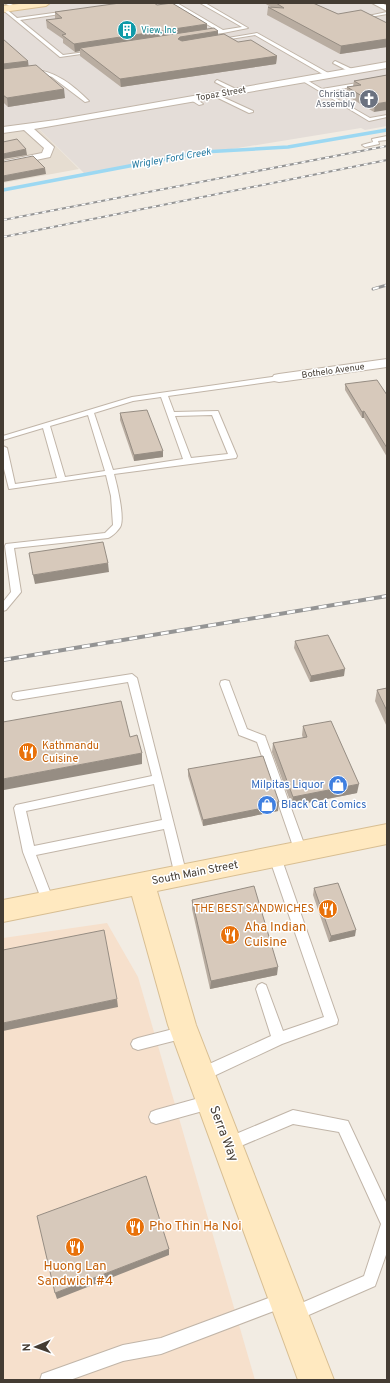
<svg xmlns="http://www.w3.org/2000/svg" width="390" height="1383" viewBox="0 0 390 1383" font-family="Overpass,sans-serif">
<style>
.residential{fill:#e6ddd1}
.commercial{fill:#f6e0cc}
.industrial{fill:#e4ddd8}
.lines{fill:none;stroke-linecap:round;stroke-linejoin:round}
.stream{stroke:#9cd8f2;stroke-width:3.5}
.service-casing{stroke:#c1b5a8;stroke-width:2}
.minor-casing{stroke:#c1b5a8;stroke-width:2}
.secondary-casing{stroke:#d8be92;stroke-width:2}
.service{fill:#fff;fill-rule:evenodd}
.minor{fill:#fff;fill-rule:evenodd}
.secondary{fill:#ffe9c0;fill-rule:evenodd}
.rail-far2-casing{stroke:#949494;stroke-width:2}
.rail-far1-casing{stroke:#949494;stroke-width:3}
.rail-casing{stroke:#949494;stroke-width:4}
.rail-far2{stroke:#fff;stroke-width:1.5;stroke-dasharray:4;stroke-linecap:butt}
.rail-far1{stroke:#fff;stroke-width:2;stroke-dasharray:6;stroke-linecap:butt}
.rail{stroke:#fff;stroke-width:2.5;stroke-dasharray:8;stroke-linecap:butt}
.wall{fill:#b9ada1}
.shaded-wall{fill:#968d83}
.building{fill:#d7c9bb;stroke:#968d83}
.labels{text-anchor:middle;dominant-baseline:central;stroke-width:3;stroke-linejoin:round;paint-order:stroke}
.far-culture-label{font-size:9px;fill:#0d838f;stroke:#fff;text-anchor:start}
.far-street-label{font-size:9px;fill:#443c33;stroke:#fff}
.far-worship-label{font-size:9px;fill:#5b616d;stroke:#fff;text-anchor:end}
.far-water-label{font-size:10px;font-style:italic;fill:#277ca3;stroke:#fff}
.food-label{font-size:11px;fill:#c56008;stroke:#fff;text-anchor:start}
.shop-label{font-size:11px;fill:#366cbe;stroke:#fff;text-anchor:end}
.street-label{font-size:11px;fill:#443c33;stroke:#fff}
.near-food-label{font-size:13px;fill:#c56008;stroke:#fff;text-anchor:start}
.near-street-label{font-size:13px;fill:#443c33;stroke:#fff}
</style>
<rect width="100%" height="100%" fill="#f2ece3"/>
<!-- residential -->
<polygon class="residential" points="35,125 79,169 3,183 3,130"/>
<!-- commercial -->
<polygon class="commercial" points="107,923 138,977 255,1380 3,1380 3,938"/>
<!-- industrial -->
<polygon class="industrial" points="3,3 387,3 387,126 365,130 361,128 84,173 35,125 3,130"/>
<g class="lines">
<!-- stream -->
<polyline class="stream" points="3,190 203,152 288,147 387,130"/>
<defs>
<g id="service">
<polygon points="4,3 9,3 17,7 14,8"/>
<polygon points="172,3 177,3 223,30 242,27 200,3 205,3 248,28 223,33 204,35 204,33 218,31"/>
<polygon points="3,8 5,8 17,18 68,11 67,13 20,20 63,55 93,51 95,52 60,57 3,10"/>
<polygon points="387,12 387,14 370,17 368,16"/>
<polygon points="257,33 330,74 330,75 326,76 255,35 218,41 216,40"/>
<polygon points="335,61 354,70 354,71 350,72 333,63"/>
<path d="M31,70c23,-1 43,16 58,31l-4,1 -33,-25 -13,-5h-10z"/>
<polygon points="387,78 387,80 325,92 370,118 387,115 387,117 369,121 301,80 305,79 322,89"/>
<polygon points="217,80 238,90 238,91 234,92 215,82"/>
<polygon points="216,94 253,111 253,112 249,113 214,96"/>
<polygon points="193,98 195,98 203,104 199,105 191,100"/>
<polygon points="387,136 387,140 378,141 379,144 365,147 362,145 373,142 372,139"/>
<path d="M279,376h3v4l-114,16 6,16 44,-1 19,45 -1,2 -122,16c3,11 10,40 7,51 -1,4 -9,12 -13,13l-94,10 7,44 -15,18 -3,1v-9l8,-10 -6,-46 1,-2 99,-11 8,-8 -2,-29 -5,-21 -97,14 -6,-24v-19l4,2 8,36 42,-6 -14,-50 -40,12v-4l129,-39zM161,397l22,62 -70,11 -19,-57 39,-12zM88,415l17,56 -40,6 -15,-51zM212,415l16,39 -37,4 -16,-42z"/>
<path d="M132,674l5,4 50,198 -2,4 -4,1 -4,-1 -2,-4 -11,-47 -128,26 18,47 -2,4 -4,1 -4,-1 -21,-54 -9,-44 2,-3 136,-29 -24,-94 -111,18 -4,-1 -1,-3 1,-3 4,-1zM154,784l8,36 -128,26 -8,-35z"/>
<polygon points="225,680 229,681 230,684 247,729 265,736 266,739 307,852 305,855 301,857 297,855 295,852 257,742 239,735 238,732 220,684 221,681"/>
<polygon points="275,852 279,854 281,857 338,1020 337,1024 282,1044 201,1082 196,1080 194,1075 196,1070 271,1036 256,989 258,985 262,983 266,985 283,1031 324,1017 269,857 271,854"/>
<polygon points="185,1026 190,1028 192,1032 190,1036 185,1038 138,1050 133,1048 131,1044 133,1040 138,1038"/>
<polygon points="210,1095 215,1097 217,1102 215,1107 210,1109 156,1124 151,1122 149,1117 151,1112 156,1110"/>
<polygon points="293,1110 348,1121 387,1204 387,1252 375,1286 295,1321 290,1318 287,1313 290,1308 364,1276 381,1224 339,1132 293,1124 229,1151 224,1149 222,1144 224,1139"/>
<polygon points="282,1293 287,1296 290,1301 287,1306 161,1354 123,1361 70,1380 40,1380 42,1374 123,1345 161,1338"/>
</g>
<g id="minor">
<polygon points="372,3 382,3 387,6 387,11"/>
<polygon points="387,62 387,68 34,129 54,147 50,157 3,167 3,161 42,153 44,148 24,130 3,133 3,127 56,120"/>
<polygon points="387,359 387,367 279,382 274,381 272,378 274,375 279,374"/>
</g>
<g id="secondary">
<polygon points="27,3 50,3 46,6 3,12 3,6"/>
<polygon points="387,824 387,844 157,891 196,1025 334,1380 298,1380 168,1025 132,896 3,922 3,900"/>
</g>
</defs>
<!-- service casing -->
<use href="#service" class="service-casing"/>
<!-- minor casing -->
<use href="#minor" class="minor-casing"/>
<!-- secondary casing -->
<use href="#secondary" class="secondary-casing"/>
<!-- service -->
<use href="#service" class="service"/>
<!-- minor -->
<use href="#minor" class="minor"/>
<!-- secondary -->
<use href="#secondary" class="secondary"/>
<defs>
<g id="rail-far2">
<polyline points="3,220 387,146"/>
<polyline points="3,237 387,160"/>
</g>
<polyline id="rail-far1" points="373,289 387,285"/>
<polyline id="rail" points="3,660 387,596"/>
</defs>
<!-- rail-far2 casing -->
<use href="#rail-far2" class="rail-far2-casing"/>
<!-- rail-far1 casing -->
<use href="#rail-far1" class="rail-far1-casing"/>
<!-- rail casing -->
<use href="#rail" class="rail-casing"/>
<!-- rail-far2 -->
<use href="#rail-far2" class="rail-far2"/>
<!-- rail-far1 -->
<use href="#rail-far1" class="rail-far1"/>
<!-- rail -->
<use href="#rail" class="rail"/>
</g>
<!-- wall -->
<g class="wall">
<polygon points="264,3 313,3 338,14 387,23 387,47 340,54 267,15 268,7 271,7"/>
<polygon points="55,12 218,31 218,35 277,56 276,64 121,87 80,56 80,51 75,52 63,43 63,39 47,28 46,20 55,19"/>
<polygon points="3,39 28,66 65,98 8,107 3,102"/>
<polygon points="387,75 374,112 347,96 347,87 353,86 354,81"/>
<polygon points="345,384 387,395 387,457 364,418 362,418 345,390"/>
<polygon points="120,413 163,457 134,461 120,420"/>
<polygon points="295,641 344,676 310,682 294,648"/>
<polygon points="387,688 387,727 375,701 377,690"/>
<polygon points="303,726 357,793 292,806 272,752 273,743 303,738 302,735"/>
<polygon points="188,769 278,808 278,811 203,826 188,776"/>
<polygon points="314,888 355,936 329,942 313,895"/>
<polygon points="192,900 277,975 210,989 192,909"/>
</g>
<!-- shaded-wall -->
<g class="shaded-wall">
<polygon points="207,24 207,31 80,48 80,51 75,52 74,44"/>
<polygon points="218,31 218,38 180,45 178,39 180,37"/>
<polygon points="387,39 387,47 340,54 341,46"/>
<polygon points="277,56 276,64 121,87 120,79"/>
<polygon points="28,61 29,69 3,72 3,64"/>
<polygon points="64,89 65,98 8,107 7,98"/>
<polygon points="387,102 387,110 374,112 375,104"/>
<polygon points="26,149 27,155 3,159 3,154"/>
<polygon points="45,168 46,174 3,182 3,176"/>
<polygon points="364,411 364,418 362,418 362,412"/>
<polygon points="163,451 163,457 134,461 134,455"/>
<polygon points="108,563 109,572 35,584 33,575"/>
<polygon points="345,669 344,676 310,682 311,676"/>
<polygon points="142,753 142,764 4,790 3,779"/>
<polygon points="359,784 357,793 292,806 293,797"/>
<polygon points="279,802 278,811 203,826 203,820"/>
<polygon points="356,930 355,936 329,942 331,936"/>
<polygon points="278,967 277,975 210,989 211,981"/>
<polygon points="117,999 118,1007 3,1031 3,1023"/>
<polygon points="169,1249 169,1255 57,1299 55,1293"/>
</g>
<!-- building -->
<g class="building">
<polygon points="120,3 154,3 157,5 172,3 207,24 74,44 62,35 66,34 46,20 62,18 55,12"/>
<polygon points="276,3 313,3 338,14 361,10 387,23 387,39 341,46 268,7 284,8"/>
<polygon points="214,28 218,31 180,37 178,39 182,41 224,34 238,42 251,40 277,56 120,79 80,48"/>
<polygon points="3,39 28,61 3,64"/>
<polygon points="36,65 64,89 7,98 3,95 3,69"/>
<polygon points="387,75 387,102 375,104 347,87 361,85 354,81"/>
<polygon points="17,139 26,149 3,154 3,142"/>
<polygon points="33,156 45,168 3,176 3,162"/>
<polygon points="377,380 387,395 387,448 364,411 362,412 345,384"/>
<polygon points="147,410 163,451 134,455 120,413"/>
<polygon points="103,542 108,563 33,575 29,553"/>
<polygon points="328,635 345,669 311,676 295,641"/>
<polygon points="387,688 387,711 377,690"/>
<polygon points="121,701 130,737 137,735 142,753 3,779 3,722"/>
<polygon points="331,721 359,784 293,797 273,743 307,737 303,726"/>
<polygon points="263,756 279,802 277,802 278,805 203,820 188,769"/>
<polygon points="338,883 356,930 331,936 314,888"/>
<polygon points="254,886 278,967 211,981 192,900"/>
<polygon points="104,930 117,999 3,1023 3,950"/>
<polygon points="146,1176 169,1249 55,1293 37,1216"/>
</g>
<!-- icons -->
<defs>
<symbol id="building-disc" viewBox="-11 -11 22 22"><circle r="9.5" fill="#0f9aa8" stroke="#fff"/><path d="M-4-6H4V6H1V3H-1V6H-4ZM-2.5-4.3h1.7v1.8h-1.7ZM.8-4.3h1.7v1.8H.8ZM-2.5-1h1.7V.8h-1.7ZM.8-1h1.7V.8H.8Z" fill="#fff"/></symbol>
<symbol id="church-disc" viewBox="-11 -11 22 22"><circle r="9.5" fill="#6b7280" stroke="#fff"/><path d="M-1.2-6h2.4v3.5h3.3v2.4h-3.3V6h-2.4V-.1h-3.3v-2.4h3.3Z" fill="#fff"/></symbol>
<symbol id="restaurant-disc" viewBox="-11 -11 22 22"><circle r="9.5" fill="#e8710a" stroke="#fff"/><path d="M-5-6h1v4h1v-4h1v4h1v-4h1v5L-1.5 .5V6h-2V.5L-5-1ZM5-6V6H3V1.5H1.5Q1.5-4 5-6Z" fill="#fff"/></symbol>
<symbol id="shop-disc" viewBox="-11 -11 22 22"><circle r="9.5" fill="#3f7fe0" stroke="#fff"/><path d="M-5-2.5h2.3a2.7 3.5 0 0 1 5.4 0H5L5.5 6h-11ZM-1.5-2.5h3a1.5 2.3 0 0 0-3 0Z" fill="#fff"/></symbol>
</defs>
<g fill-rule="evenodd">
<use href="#building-disc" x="116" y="19" width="22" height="22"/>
<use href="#church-disc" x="358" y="88" width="22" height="22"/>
<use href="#restaurant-disc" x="17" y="741" width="22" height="22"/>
<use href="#shop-disc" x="327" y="774" width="22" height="22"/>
<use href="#shop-disc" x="256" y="794" width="22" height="22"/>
<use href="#restaurant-disc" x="317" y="898" width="22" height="22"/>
<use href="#restaurant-disc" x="219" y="924" width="22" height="22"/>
<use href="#restaurant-disc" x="124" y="1216" width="22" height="22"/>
<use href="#restaurant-disc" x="64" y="1236" width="22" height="22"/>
</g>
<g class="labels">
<!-- far-culture labels -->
<g class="far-culture-label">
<text x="141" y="30">View, Inc</text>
</g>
<!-- far-street labels -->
<g class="far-street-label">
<text transform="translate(221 94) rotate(-10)">Topaz Street</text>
<text transform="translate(333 371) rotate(-8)">Bothelo Avenue</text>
</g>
<!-- far-worship labels -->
<g class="far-worship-label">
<text x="355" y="94">Christian<tspan x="355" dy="10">Assembly</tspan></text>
</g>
<!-- far-water labels -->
<g class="far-water-label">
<text transform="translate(171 159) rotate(-10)">Wrigley Ford Creek</text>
</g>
<!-- food labels -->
<g class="food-label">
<text x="42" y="746">Kathmandu<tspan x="42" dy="13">Cuisine</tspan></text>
<text x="314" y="909" text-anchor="end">THE BEST SANDWICHES</text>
</g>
<!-- shop labels -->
<g class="shop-label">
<text x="324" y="785">Milpitas Liquor</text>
<text x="281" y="805" text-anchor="start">Black Cat Comics</text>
</g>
<!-- street labels -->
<g class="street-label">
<text transform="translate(195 873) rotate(-11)">South Main Street</text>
</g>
<!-- near-food labels -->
<g class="near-food-label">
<text x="244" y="928">Aha Indian<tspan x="244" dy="15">Cuisine</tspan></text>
<text x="149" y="1227">Pho Thin Ha Noi</text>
<text x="75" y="1267" text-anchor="middle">Huong Lan<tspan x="75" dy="15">Sandwich #4</tspan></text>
</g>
<!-- near-street labels -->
<g class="near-street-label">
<text transform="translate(223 1134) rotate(69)">Serra Way</text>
</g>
</g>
<!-- border -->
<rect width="390" height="1383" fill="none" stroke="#443c33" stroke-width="8"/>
<!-- north arrow -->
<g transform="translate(36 1347) rotate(268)" stroke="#ffffff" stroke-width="3" paint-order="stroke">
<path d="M0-3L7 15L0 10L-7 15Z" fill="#443c33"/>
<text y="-6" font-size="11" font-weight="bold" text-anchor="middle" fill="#443c33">N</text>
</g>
</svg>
